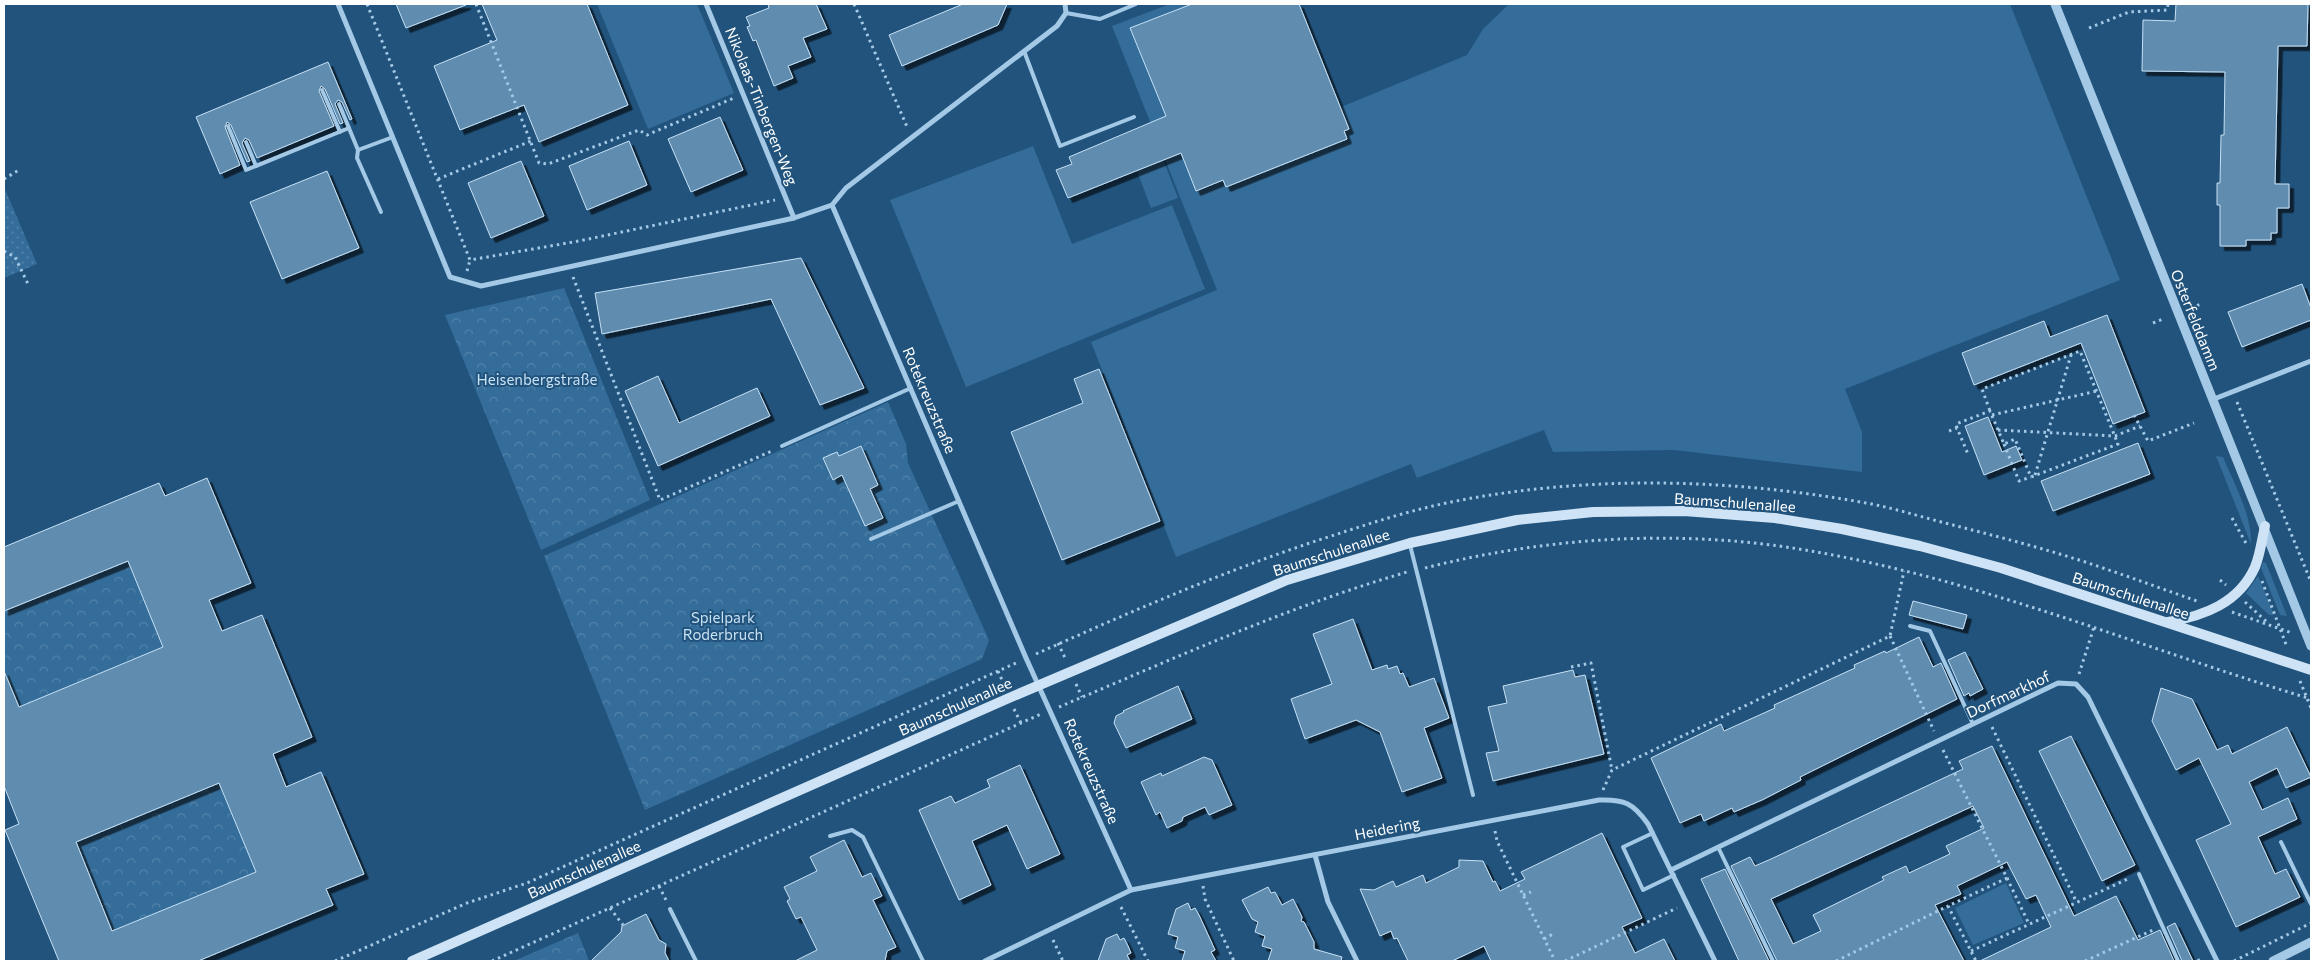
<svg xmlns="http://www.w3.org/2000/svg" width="2315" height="965" viewBox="0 0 2315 965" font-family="Commissioner,sans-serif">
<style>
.grass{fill:#346d9a}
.park{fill:url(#park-crowns)}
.garden{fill:url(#garden-dots)}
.building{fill:#5e8caf;stroke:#c7e1f5;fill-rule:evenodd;filter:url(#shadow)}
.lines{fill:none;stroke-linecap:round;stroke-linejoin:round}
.path{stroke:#a4c9e6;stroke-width:3;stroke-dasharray:2.5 4;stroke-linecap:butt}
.service{stroke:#a4c9e6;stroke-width:4}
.minor{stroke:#a4c9e6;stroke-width:5}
.tertiary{stroke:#a4c9e6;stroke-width:9}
.secondary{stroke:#cee3f5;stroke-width:10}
.labels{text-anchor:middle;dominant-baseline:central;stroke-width:4;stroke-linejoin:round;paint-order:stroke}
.street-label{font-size:15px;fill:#fff;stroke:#21537c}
.park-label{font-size:15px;fill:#c7e1f5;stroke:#21537c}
</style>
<defs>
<pattern id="park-crowns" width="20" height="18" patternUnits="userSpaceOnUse" patternTransform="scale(1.25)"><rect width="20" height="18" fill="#346d9a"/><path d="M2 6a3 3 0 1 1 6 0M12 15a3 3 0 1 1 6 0" fill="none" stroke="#5283a9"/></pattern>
<pattern id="garden-dots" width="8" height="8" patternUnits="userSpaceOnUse" patternTransform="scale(1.25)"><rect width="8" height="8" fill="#346d9a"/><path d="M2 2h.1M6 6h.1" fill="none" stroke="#5283a9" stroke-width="1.8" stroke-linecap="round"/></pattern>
<filter id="shadow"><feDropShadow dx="4.5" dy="4.5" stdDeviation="0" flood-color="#0009"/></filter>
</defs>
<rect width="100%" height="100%" fill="#21537c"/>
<!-- grass -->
<g class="grass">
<polygon points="597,4 697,4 734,93 648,129"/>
<polygon points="1170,4 1299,4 1341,107 1467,55 1483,29 1509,4 2010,4 2120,280 1845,389 1862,432 1862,472 1674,450 1553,452 1544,430 1417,478 1411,464 1176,557 1091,342 1217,290 1112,26"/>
<polygon points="1033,146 1072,244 1172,205 1205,289 966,387 890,200"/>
<polygon points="1163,159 1178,198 1151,208 1137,171"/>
<path d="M2216,456l7,1c11,27 29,57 28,87z"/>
<polygon points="2263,562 2266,563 2287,616 2280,615 2261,568"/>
<polygon points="2258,576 2273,612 2273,615 2269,615 2246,593"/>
<polygon points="2006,883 2024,923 1973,945 1955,908"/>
</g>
<!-- park -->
<g class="park">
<polygon points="564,288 650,500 541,550 445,315"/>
<polygon points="888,402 906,444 908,463 989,640 982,659 645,810 544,556"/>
<polygon points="128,561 163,647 19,707 4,669 4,611"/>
<polygon points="219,783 256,872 112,931 76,842"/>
<polygon points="578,933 589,961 514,961"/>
</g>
<!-- garden -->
<polygon class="garden" points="4,187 37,264 4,278"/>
<!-- building -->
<g class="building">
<polygon points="396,4 466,4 466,5 406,28"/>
<polygon points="482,4 587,4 628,105 539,142 524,105 460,130 434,66 497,40"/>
<polygon points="768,4 816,4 827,29 803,38 811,57 788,66 793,78 774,86 756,40 753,41 747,27 750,26 746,17 769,8"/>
<polygon points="963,4 1007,4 998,25 902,66 889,35"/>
<polygon points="1192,4 1299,4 1349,129 1344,131 1347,139 1226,187 1223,180 1196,191 1181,153 1068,198 1056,170 1072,164 1069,157 1166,116 1130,28"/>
<polygon points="2176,4 2308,4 2307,46 2278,46 2275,184 2289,184 2289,208 2277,208 2277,233 2271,233 2271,240 2246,240 2246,246 2220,246 2220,205 2217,205 2217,183 2220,183 2221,135 2224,135 2225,72 2142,71 2143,20 2175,21"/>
<polygon points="328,62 352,119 350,120 342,102 338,100 335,104 343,123 340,124 325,89 321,86 319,91 334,126 257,158 249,140 245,138 242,143 250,161 247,162 231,125 227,122 225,127 240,165 220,174 196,117"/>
<polygon points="720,117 743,170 691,192 668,139"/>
<polygon points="629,141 647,185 587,210 569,166"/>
<polygon points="521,161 544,216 491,238 468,183"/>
<polygon points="327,171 359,248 282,279 250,202"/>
<polygon points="801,258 864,388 820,405 771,299 602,334 595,293"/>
<polygon points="2302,284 2311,308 2311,320 2242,347 2228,312"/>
<polygon points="2107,315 2145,412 2113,424 2081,343 1974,385 1962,353 2044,321 2050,337"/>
<polygon points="1099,369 1160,521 1062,560 1011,432 1083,403 1074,379"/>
<polygon points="658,376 679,423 757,388 770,416 658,466 625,391"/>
<polygon points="1988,417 2002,452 2016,446 2022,460 1984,475 1965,426"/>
<polygon points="2138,443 2150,474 2053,511 2041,481"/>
<polygon points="861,446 878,485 870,489 883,518 865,526 842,475 833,480 823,458 837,452 839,456"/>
<path d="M207,478l44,105 -42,17 13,31 40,-16 50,122 -39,17 13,33 35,-15 43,102 -38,15 7,16 -135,56h-139l-54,-131 14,-6 -15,-38v-115l15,36 144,-60 -35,-86 -124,50v-64l155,-64 6,13zM219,783l37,89 -144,59 -36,-89z"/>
<polygon points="1913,601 1967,615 1963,629 1909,615"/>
<polygon points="1353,619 1372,670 1387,665 1388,669 1397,666 1400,674 1403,673 1409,687 1434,678 1449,718 1424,728 1442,778 1402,792 1380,732 1356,720 1305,739 1291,699 1332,684 1313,634"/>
<polygon points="1919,637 1933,667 1941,663 1957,699 1800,777 1801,780 1762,800 1734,812 1732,808 1704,821 1701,814 1680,823 1651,758 1721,724 1724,731 1775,708 1774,705 1855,668 1854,665 1885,651 1886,653"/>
<polygon points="1965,652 1983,689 1970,696 1969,693 1964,696 1948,660"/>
<polygon points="1573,670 1575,677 1585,675 1604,754 1493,781 1486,753 1499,751 1488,707 1507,703 1503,686"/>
<polygon points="1178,686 1192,719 1126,748 1114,723 1116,716 1124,712 1123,711"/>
<polygon points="2161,688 2192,699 2217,750 2228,745 2232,754 2287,727 2311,777 2286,788 2277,768 2249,782 2262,810 2288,798 2297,819 2258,837 2275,874 2286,869 2300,897 2236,927 2196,840 2231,824 2199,758 2176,770 2152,721"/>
<polygon points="2071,736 2135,865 2102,881 2039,751"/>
<path d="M1992,746l82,170 42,-20 22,44 22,-10 14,31h-194l71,-34 -15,-32 -10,4 -19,-37 -50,24 4,8 -26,11 29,56h-187l-46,-95 19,-9 5,9 16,-7 192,-90 -4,-8zM1973,806l11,22 -38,18 4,8 -41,19 -3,-7 -24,11 2,3 -71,35 8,16 -28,13 -22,-45z"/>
<polygon points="1204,757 1212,760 1232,805 1209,815 1205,807 1183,817 1182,821 1167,828 1160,812 1156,815 1141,782 1161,773 1162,776"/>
<polygon points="1020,765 1060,854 1027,869 1007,825 972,841 991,885 959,900 919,810 951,796 955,803 990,787 987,780"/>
<polygon points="1602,833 1642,918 1622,927 1635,953 1664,939 1675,961 1491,961 1484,946 1452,961 1408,961 1397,938 1394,939 1391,931 1380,936 1360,889 1374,890 1393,881 1396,887 1423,875 1426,883 1459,867 1459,860 1483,861 1493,882 1495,881 1500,891 1525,879 1521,872"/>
<polygon points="844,840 862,877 871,873 882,896 873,900 896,947 887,951 885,961 795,961 817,950 801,917 796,919 787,901 790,899 784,887 817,871 810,857"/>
<polygon points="1725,869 1769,961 1739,961 1701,879"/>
<polygon points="1268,887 1271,893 1275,892 1282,905 1293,899 1302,917 1301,921 1304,922 1314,942 1314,949 1342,957 1341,961 1268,961 1272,949 1262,946 1265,936 1255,932 1258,922 1252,919 1242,900"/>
<polygon points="1188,903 1191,910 1195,908 1199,915 1215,950 1211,952 1216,961 1182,961 1185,951 1175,948 1178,937 1168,934 1176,909"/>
<polygon points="646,914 659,940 666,944 665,953 669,961 591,961 621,932 622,926"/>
<polygon points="2175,923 2193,961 2182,961 2167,927"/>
<polygon points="1117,934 1120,940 1124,938 1128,946 1131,953 1127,955 1130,961 1098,961 1106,939"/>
</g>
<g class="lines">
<!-- path -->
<g class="path">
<polyline points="367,4 470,260 579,241 775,200"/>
<polyline points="476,4 539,163 548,164 639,130 647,135 734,98"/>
<polyline points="854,4 908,129"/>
<polyline points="2089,28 2129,12 2167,10 2168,4"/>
<polyline points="4,179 19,170"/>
<polyline points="438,179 531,141"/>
<polyline points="4,251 15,257 29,286"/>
<polyline points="467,271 470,260"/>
<polyline points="573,277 660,500 774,450"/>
<polyline points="2191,308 2201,304"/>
<polyline points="2153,323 2163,319"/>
<polyline points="2237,402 2311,582"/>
<polyline points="1992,415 2097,391"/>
<polyline points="2134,415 2148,441 2194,423"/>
<polyline points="1957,428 1956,424 1990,411 2004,444 2015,439 2031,477 2118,444 2080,351 1982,389 1990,411"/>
<polyline points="1998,430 2115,436 2140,426"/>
<polyline points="1949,431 1957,428 1968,454"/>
<polyline points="2004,444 2019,481 2031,477"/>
<polyline points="2035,475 2071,355"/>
<polyline points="2232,518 2247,545"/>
<path d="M1425,568c114,-29 237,-38 354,-22 184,26 356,100 532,153"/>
<polyline points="2220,580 2226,585"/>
<polyline points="2262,581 2287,647"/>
<polyline points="2245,602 2268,623"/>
<polyline points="2232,612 2292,633"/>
<polyline points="1890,636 1934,731"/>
<polyline points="1058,643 1066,660"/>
<path d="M1036,654c94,-42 188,-83 286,-115 43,-14 85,-28 129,-37 137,-27 277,-24 415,1 28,5 55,14 83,21 50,13 102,26 151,43 33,11 65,23 97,34"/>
<polyline points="1571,667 1591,663 1612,770"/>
<polyline points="998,671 1005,687"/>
<polyline points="2079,674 2094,627"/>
<polyline points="2300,681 2311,708"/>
<polyline points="1076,684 1082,697"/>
<path d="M1059,707c114,-48 228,-100 348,-135"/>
<polyline points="1014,709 1021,723"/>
<polyline points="1992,727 2076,901"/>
<polyline points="1943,750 2007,878 1948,906 1976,961"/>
<polyline points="1603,790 1612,770 1890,636 1904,571"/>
<polyline points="1495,831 1497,841 1555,961"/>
<polyline points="2007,878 2029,924"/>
<polyline points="659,886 667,902"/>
<polyline points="1203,886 1205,899 1234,961"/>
<polyline points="1523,895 1531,892"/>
<polyline points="1121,907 1148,961"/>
<polyline points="610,908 623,925"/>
<polyline points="1544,939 1553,934"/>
<polyline points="1053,940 1063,961"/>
<polyline points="1971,951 2130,878"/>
<polyline points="2198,959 2199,961"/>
<polyline points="335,961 467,903 527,883 1016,663"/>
<polyline points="492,961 1041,714"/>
<polyline points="1565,961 1677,908"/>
<polyline points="1836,961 1948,906"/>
<polyline points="2085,961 2153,930"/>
<polyline points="2234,961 2311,923"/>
</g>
<!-- service -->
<g class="service">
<polyline points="1066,13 1100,19 1136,4"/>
<polyline points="1024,51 1060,146 1134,117"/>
<polyline points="322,90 340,132"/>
<polyline points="339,104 358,150 393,137"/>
<polyline points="228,126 246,170 349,128"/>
<polyline points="246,142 256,166"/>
<polyline points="358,150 357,158 381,212"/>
<polyline points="782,446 911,388"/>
<polyline points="871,539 959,501"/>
<polyline points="1410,545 1473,795"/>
<polyline points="1910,626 1930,631 1973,724"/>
<polyline points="1653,833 1623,847 1643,890 1674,875"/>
<polyline points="830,836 852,830 863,837 923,961"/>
<polyline points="2281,842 2311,904"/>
<polyline points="1718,847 1773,961"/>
<polyline points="2139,874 2178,961"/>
<polyline points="670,909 696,961"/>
</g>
<!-- minor -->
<g class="minor">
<polyline points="338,4 450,277 481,286 794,218 832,205"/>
<polyline points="706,4 794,218"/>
<polyline points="1065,4 1066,13 1057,26 846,188 832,205 1026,658 1131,890"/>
<polyline points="2214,399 2311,361"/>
<polyline points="1315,855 1328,902 1357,961"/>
<polyline points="1671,870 2058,683 2076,684 2088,697 2217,961"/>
<path d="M985,961l146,-71 468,-90c25,-1 34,3 49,24l67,137"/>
</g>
<!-- tertiary -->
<g class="tertiary">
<polyline points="2055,4 2311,646"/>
<polyline points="2273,961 2311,942"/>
</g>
<!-- secondary -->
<g class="secondary">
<path d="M2168,622c36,-6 71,-19 87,-55 5,-12 7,-28 10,-41"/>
<polyline points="412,961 1009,698 1287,580 1410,543 1517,520 1593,512 1684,511 1775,518 1842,529 1920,546 2001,568 2311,670"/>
</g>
</g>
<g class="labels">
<!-- street labels -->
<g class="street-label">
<text transform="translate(762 106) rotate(68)">Nikolaas-Tinbergen-Weg</text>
<text transform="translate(2196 320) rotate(68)">Osterfelddamm</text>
<text transform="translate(930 400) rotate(67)">Rotekreuzstraße</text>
<text transform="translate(1735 502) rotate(4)">Baumschulenallee</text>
<text transform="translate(1331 552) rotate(-18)">Baumschulenallee</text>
<text transform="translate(2131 595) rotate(18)">Baumschulenallee</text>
<text transform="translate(2008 694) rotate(-25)">Dorfmarkhof</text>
<text transform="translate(955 706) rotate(-24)">Baumschulenallee</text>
<text transform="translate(1092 771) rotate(66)">Rotekreuzstraße</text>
<text transform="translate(1387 828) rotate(-11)">Heidering</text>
<text transform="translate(584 869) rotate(-24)">Baumschulenallee</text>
</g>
<!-- park labels -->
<g class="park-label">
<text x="537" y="379">Heisenbergstraße</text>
<text x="723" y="617">Spielpark<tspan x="723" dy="17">Roderbruch</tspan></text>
</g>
</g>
<!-- border -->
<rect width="2315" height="965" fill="none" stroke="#ffffff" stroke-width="10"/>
</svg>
